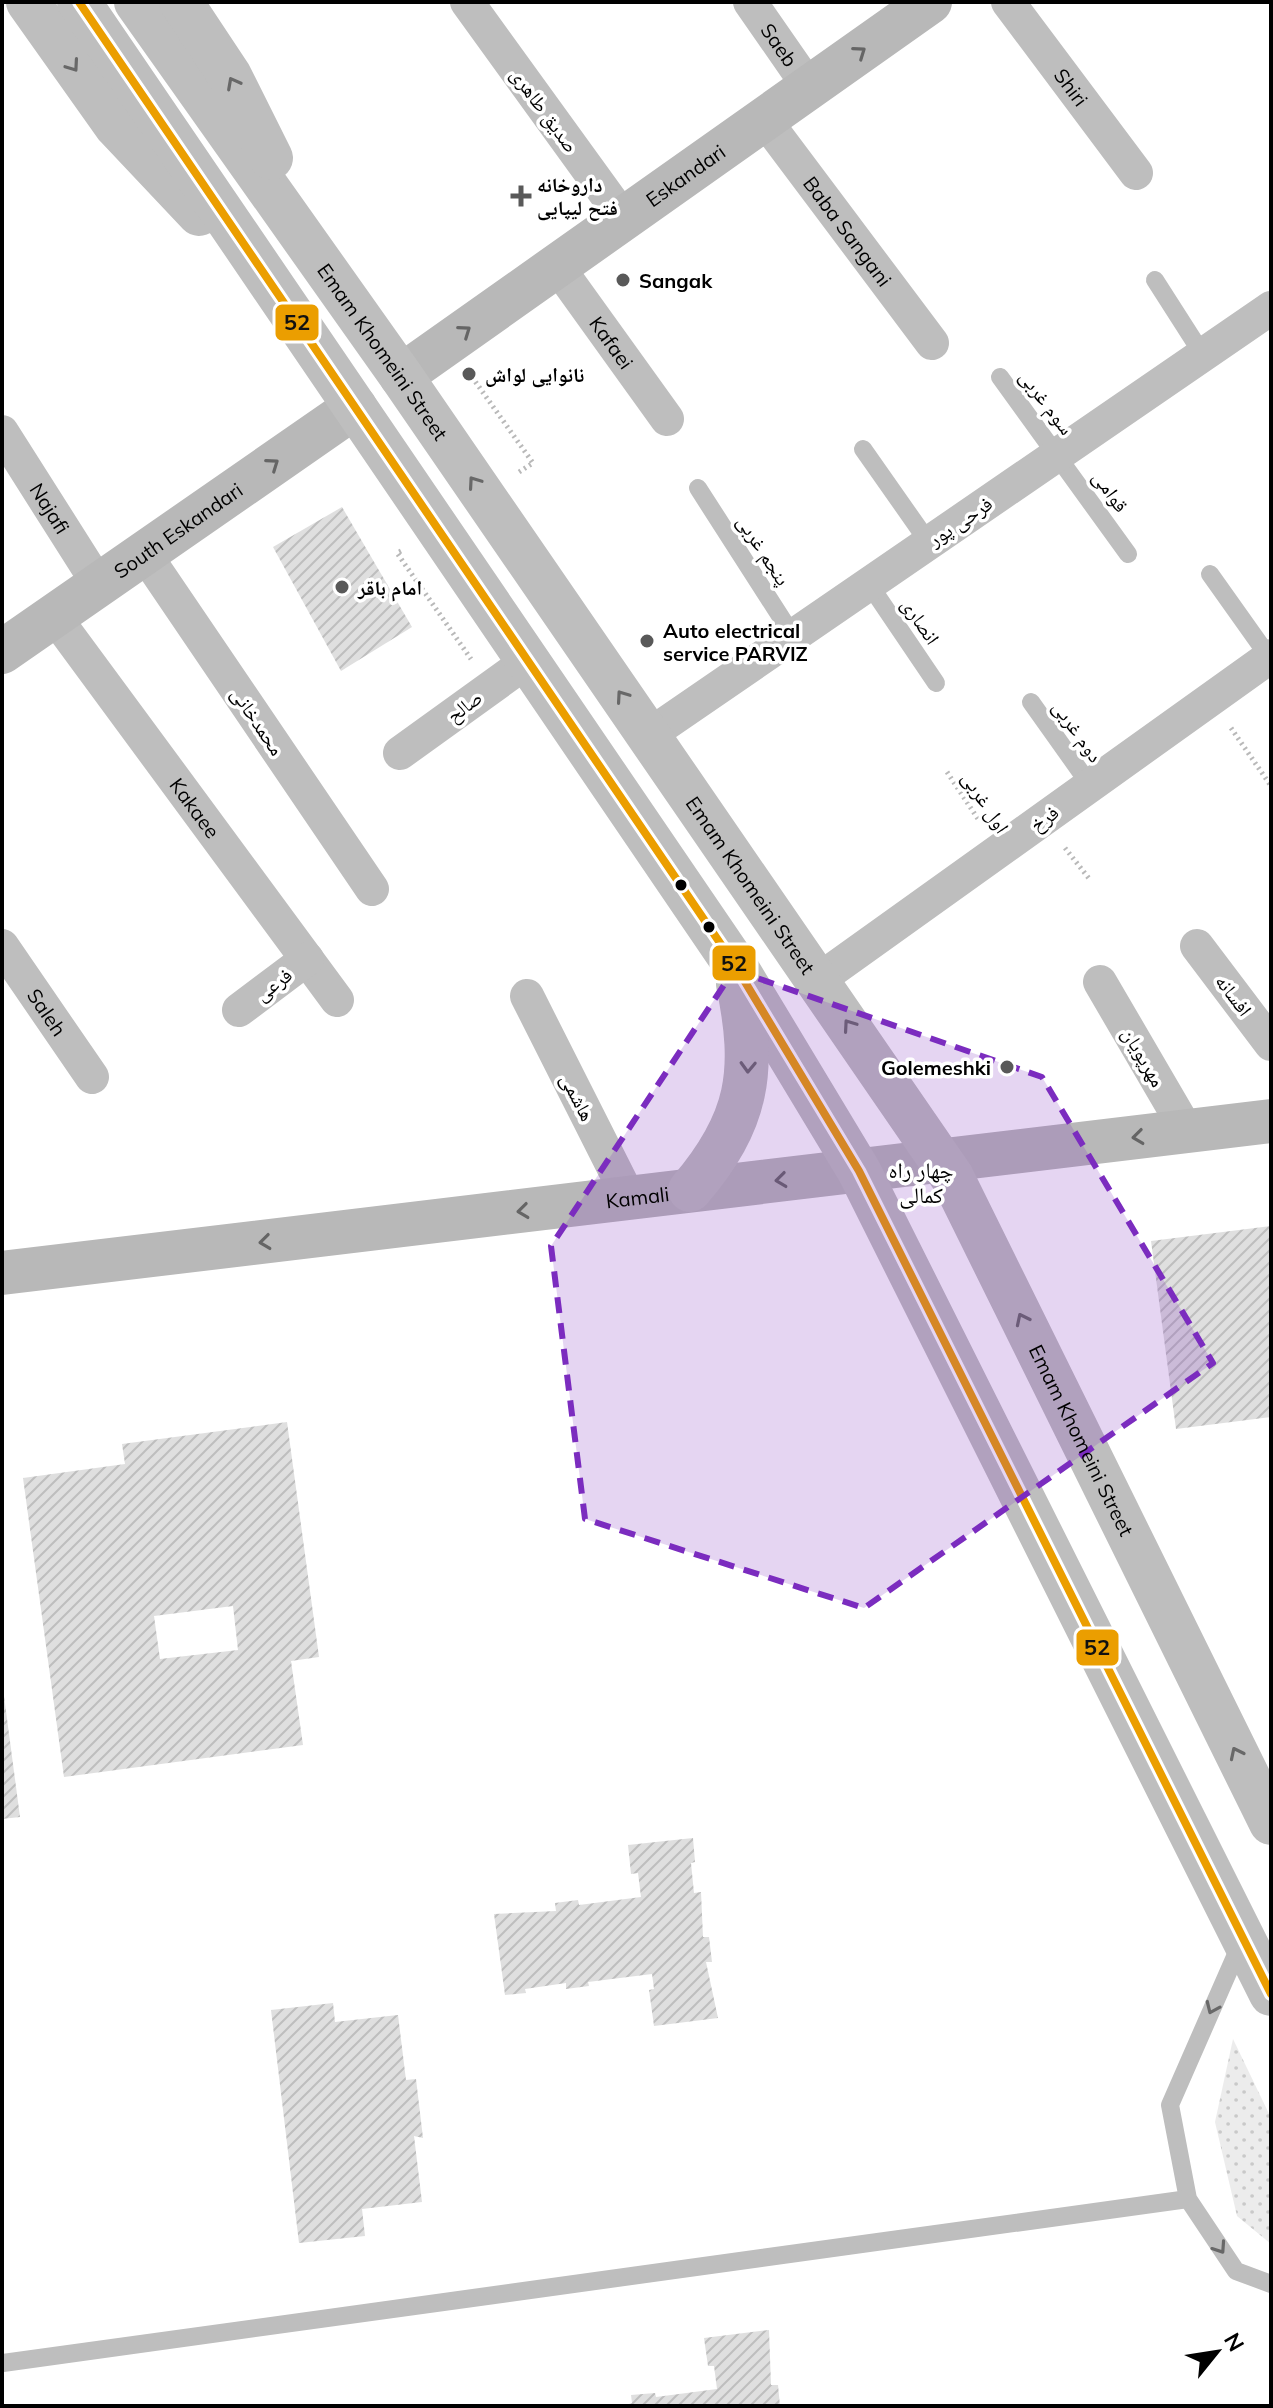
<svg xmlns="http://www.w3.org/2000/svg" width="1273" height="2408" viewBox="0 0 1273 2408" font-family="Mulish,'Noto Naskh Arabic',sans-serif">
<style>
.grass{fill:url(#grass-dots)}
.building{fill:url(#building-hatch);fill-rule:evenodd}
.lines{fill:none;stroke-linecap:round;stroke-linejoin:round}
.path{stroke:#b9b9b9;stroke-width:5;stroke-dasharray:2 4;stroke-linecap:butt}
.lane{stroke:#bebebe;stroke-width:18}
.street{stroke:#bebebe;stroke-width:34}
.secondary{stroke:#b8b8b8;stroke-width:44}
.primary{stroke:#bebebe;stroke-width:44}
.bus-1-casing{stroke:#fff;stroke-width:14}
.bus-1{stroke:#eb9e00;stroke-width:8}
.oneway{stroke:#656565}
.oneway2{stroke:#686868}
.marked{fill:#7b2cbf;fill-opacity:0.2;stroke:#7b2cbf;stroke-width:6;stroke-dasharray:16 10;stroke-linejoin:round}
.poi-dot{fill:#595959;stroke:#fff;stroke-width:3}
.bus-dot{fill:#000;stroke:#fff;stroke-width:3}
.labels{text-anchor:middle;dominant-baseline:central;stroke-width:7;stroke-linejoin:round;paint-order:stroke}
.street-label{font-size:20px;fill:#000;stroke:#fff}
.poi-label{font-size:20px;font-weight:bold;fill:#000;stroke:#fff;text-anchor:start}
.neighbourhood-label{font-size:22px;fill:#000;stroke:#fff}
.line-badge{stroke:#fff;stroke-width:3}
.pale-badge-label{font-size:22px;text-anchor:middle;font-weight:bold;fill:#111}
</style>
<defs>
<pattern id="grass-dots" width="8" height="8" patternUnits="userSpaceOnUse" patternTransform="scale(2)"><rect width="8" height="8" fill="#ececec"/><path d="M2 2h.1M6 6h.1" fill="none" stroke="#c9c9c9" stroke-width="1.8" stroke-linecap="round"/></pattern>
<pattern id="building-hatch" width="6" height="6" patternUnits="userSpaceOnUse" patternTransform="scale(2)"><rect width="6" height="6" fill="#dfdfdf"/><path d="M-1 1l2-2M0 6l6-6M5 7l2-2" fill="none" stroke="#bebebe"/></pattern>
</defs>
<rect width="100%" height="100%" fill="#fff"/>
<!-- grass -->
<polygon class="grass" points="1233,2039 1271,2118 1271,2244 1237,2216 1215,2122"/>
<!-- building -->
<g class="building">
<polygon points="342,507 412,627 341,671 273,547"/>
<polygon points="1271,1226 1271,1417 1176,1429 1151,1241"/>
<path d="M287,1422l32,235 -28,4 12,84 -239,32 -41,-299 102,-14 -3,-20zM233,1606l5,44 -78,9 -6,-43z"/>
<polygon points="2,1681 20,1817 2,1819"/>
<polygon points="693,1838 695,1862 691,1863 694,1893 701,1892 703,1937 709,1937 712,1962 706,1962 718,2018 654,2026 649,1990 654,1989 652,1974 588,1982 589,1986 566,1989 566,1983 525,1989 526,1993 505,1995 494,1914 556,1911 555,1903 578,1900 579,1905 641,1897 638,1873 631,1874 628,1845"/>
<polygon points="333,2003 335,2022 398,2015 406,2080 416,2079 423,2138 414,2136 422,2202 362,2209 365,2236 299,2243 271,2010"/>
<polygon points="769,2330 771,2385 778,2385 780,2406 623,2406 632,2403 631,2395 655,2393 656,2397 717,2389 714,2366 708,2366 704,2338"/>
</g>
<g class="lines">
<!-- path -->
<g class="path">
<polyline points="472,377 533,463 516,474"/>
<polyline points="401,551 397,553 471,659"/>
<polyline points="1231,728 1271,786"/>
<polyline points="947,772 980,822"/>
<polyline points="1065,848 1091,881"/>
</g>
<!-- lane -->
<g class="lane">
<polyline points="1155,280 1203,355"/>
<polyline points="1000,377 1128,554"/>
<polyline points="863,449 929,543"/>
<polyline points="698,488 793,636"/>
<polyline points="1210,574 1269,657"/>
<polyline points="869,584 936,683"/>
<polyline points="1031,702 1090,785"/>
<polyline points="1241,1943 1170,2105 1188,2199 1236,2271 1271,2284"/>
<polyline points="3,2363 1188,2199"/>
</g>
<!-- street -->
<g class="street">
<polyline points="467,2 624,219"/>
<path id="s1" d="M750,2l59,85"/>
<path id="s2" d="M1008,2l128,171"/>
<path id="s3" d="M764,119l168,224"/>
<path id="s4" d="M557,266l110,153"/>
<path id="s5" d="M2,432l97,153"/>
<polyline points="144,553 372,889"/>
<path id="s6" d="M54,616l283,384"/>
<polyline points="649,735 1271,308"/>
<polyline points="400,753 529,660"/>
<path id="s7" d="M2,946l90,131"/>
<polyline points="1197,946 1271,1044"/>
<polyline points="817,981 1271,656"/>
<polyline points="1100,982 1187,1131"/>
<polyline points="527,996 629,1198"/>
<polyline points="239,1010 307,959"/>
</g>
<!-- secondary -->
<g class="secondary">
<path id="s8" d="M401,376l529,-374"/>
<path id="s9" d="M2,652l353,-245"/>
<path id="s10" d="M2,1273l1269,-152"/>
</g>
<!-- primary -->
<g class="primary">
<polyline points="28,2 116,126 199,214"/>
<polyline points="79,2 733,962 859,1171 1271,1994"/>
<path id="s11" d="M136,2l265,374 551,801 319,646"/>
<polyline points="181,2 230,76 271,158"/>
<path d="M690,1190c59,-69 66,-119 48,-206"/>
</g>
<defs>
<polyline id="bus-1" points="79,2 733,962 859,1171 1271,1994"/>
</defs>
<!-- bus-1 casing -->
<use href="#bus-1" class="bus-1-casing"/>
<!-- bus-1 -->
<use href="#bus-1" class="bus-1"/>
</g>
<!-- one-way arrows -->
<defs><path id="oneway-chevron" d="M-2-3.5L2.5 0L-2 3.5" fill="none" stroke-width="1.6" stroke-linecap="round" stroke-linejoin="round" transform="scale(2)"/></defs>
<g class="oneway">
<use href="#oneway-chevron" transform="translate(860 52) rotate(-35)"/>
<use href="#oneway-chevron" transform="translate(465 331) rotate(-35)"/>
<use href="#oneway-chevron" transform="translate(273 464) rotate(-35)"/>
<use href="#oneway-chevron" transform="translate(1138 1137) rotate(173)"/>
<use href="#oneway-chevron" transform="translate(781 1180) rotate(173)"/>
<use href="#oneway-chevron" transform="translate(523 1211) rotate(173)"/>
<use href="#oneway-chevron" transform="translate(265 1242) rotate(173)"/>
</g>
<g class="oneway2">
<use href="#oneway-chevron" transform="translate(73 66) rotate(55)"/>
<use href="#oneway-chevron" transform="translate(233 83) rotate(-118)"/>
<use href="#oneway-chevron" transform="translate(474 482) rotate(-125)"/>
<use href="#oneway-chevron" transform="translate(622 696) rotate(-125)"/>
<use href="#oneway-chevron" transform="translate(849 1025) rotate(-125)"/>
<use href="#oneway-chevron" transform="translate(748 1067) rotate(92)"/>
<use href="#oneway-chevron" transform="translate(1022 1319) rotate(-116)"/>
<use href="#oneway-chevron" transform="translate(1236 1753) rotate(-116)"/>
<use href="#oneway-chevron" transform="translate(1212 2008) rotate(114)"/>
<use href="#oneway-chevron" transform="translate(1220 2248) rotate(56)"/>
</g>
<!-- marked area -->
<path class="marked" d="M734,970l308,107 171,286 -349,245 -279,-89 -34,-273z"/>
<!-- markers -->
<g class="poi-dot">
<path d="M517 184h8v8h8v8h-8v8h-8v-8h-8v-8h8z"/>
<circle cx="623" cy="280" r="8"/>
<circle cx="469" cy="374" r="8"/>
<circle cx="342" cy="587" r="8"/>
<circle cx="647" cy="641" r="8"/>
<circle cx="1007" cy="1067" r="8"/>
</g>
<g class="bus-dot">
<circle cx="681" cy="885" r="7"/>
<circle cx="709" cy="927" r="7"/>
</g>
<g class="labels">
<!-- street labels -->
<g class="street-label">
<text stroke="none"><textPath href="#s1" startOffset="52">Saeb</textPath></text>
<text stroke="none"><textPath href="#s2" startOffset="106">Shiri</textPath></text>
<text transform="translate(545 110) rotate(54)">صدیق طاهری</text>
<text stroke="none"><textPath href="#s8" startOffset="348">Eskandari</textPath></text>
<text stroke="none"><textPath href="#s3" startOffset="140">Baba Sangani</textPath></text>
<text stroke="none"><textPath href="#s4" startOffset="94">Kafaei</textPath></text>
<text stroke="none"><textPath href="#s11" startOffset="428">Emam Khomeini Street</textPath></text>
<text transform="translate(1047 402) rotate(53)">سوم غربی</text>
<text transform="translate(1111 491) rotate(55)">قوامی</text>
<text stroke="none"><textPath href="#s5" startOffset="90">Najafi</textPath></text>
<text transform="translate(960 521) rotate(-34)">فرحی پور</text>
<text stroke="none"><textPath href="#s9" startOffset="214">South Eskandari</textPath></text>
<text transform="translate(764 550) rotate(57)">پنجم غربی</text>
<text transform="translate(921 621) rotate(56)">انصاری</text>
<text transform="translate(464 706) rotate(-37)">صالح</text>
<text transform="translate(258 721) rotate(56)">محمدخانی</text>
<text transform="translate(1078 731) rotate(55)">دوم غربی</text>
<text transform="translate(986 802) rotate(57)">اول غربی</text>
<text stroke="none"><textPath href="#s6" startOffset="238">Kakaee</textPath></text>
<text transform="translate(1044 818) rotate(-36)">فرخ</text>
<text stroke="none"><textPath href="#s11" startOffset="1076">Emam Khomeini Street</textPath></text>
<text transform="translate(273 984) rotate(-37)">فرعی</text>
<text transform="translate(1234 995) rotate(53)">افسانه</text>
<text stroke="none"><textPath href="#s7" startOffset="80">Saleh</textPath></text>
<text transform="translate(1144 1057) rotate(60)">مهرپویان</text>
<text transform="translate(578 1097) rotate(63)">هاشمی</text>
<text stroke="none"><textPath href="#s10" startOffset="640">Kamali</textPath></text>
<text stroke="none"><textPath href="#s11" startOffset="1724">Emam Khomeini Street</textPath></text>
</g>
<!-- poi labels -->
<g class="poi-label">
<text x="537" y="184">داروخانه<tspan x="537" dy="23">فتح لیپایی</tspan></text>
<text x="639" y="280">Sangak</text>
<text x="485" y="374">نانوایی لواش</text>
<text x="358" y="587">امام باقر</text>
<text x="663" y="630">Auto electrical<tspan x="663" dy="23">service PARVIZ</tspan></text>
<text x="991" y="1067" text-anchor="end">Golemeshki</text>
</g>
<!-- neighbourhood labels -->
<g class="neighbourhood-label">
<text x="921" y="1170">چهار راه<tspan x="921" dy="25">کمالی</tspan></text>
</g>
</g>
<g class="line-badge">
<rect x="274" y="303" width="46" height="39" rx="8" fill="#eb9e00"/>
<rect x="711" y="944" width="46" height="38" rx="8" fill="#eb9e00"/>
<rect x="1075" y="1628" width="45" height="39" rx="8" fill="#eb9e00"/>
</g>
<g class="pale-badge-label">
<text x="297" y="330">52</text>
<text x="734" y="971">52</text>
<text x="1097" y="1655">52</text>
</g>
<!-- border -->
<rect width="1273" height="2408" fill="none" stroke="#000000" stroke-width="8"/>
<!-- north arrow -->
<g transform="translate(1217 2352) rotate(60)" stroke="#ffffff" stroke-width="6" paint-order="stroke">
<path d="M0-6L14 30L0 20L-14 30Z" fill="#000000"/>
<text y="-12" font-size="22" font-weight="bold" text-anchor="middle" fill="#000000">N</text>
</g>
</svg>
